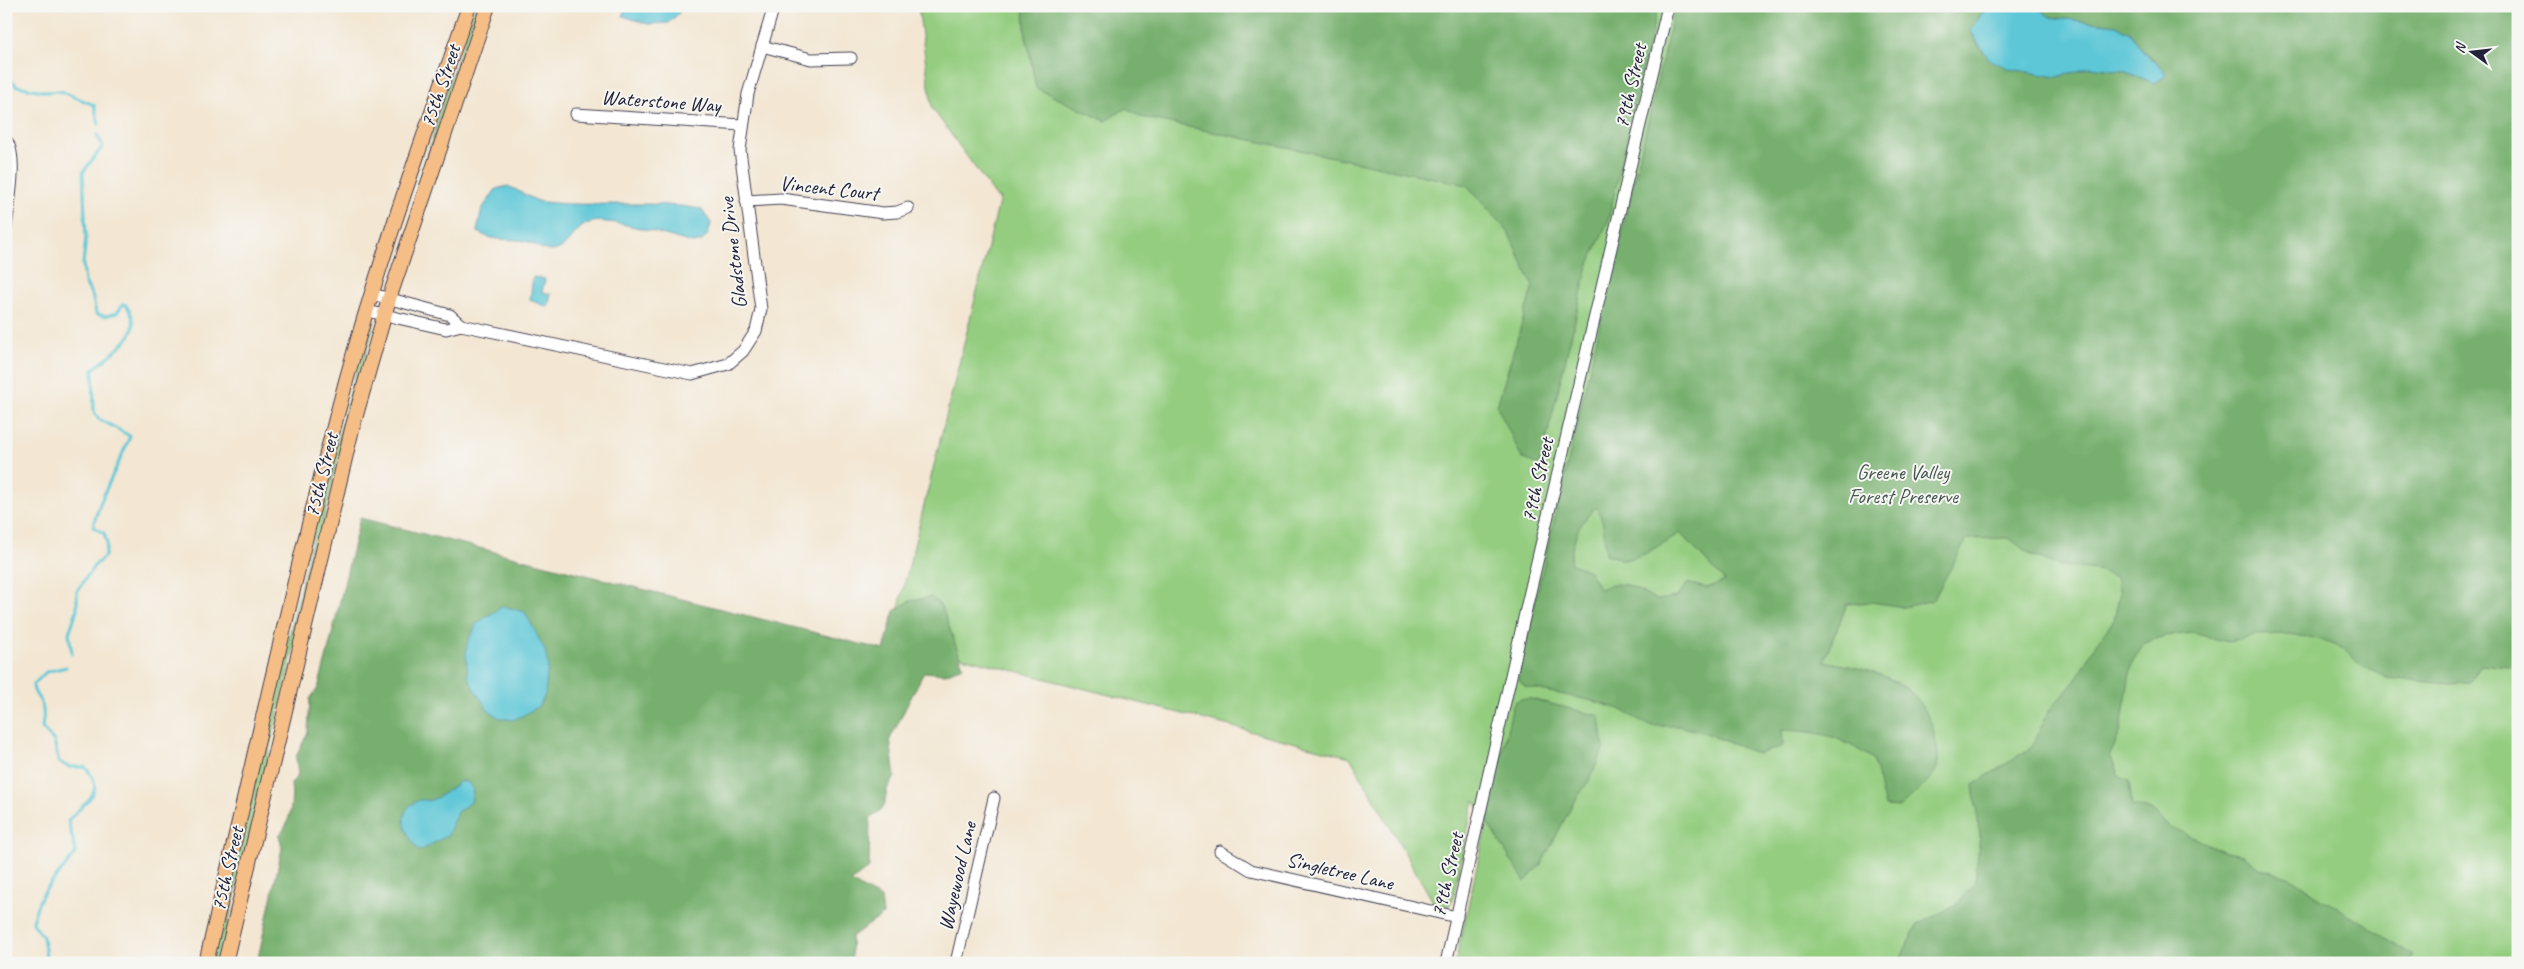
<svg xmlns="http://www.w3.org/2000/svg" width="2524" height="969" viewBox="0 0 2524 969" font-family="Caveat,sans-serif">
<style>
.green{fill:#94cd80;stroke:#5b785e}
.forest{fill:#77b06e;stroke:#4c6954;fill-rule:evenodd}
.water{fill:#5dc7d7;stroke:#407489}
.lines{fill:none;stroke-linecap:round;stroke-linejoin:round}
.stream{stroke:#5dc7d7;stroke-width:3}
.minor-casing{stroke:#413f52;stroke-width:13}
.major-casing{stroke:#413f52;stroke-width:16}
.minor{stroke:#fff;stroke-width:11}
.major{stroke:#f6be87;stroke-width:14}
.labels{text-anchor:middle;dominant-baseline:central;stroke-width:4;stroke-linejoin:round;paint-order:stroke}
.street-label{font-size:21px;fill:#22223b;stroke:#f6f6f2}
.park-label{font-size:21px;fill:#445550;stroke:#f6f6f2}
</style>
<rect width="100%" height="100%" fill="#f6f6f2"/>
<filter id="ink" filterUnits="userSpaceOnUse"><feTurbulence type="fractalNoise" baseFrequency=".02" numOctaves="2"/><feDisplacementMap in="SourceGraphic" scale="10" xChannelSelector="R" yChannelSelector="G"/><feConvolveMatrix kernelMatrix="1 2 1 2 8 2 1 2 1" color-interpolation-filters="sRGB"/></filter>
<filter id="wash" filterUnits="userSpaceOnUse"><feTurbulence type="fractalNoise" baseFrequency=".0096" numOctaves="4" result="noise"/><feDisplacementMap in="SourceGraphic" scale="20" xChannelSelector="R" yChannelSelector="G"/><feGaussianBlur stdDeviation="1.12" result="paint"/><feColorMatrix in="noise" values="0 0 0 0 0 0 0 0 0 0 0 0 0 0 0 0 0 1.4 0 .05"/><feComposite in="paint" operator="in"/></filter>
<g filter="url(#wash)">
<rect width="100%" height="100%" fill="#f3e6d2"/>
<!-- green -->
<g class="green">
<polygon points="476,6 482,6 421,180 443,101"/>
<polygon points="918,6 2518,6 2518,963 1455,963 1487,822 1474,801 1452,901 1448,907 1436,907 1350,757 891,639 1000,198 997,198 932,108"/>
<polygon points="375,320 330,493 219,963 212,963 321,502 366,334"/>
</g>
<!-- forest -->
<g class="forest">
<polygon points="1024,6 1658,6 1608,221 1588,266 1540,466 1522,458 1497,406 1533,286 1508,232 1467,185 1141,117 1126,108 1105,121 1036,88 1025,30"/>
<path d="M1675,6h317l-11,8 -10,18 10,18 29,19 47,8 34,-10 33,4 30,12 11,-10 -7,-10 -13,-9 -15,-21 -15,-8 -65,-8 -14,-11h399l3,3 6,-3h74v662l-37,-4 -12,19 -20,1 -62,-6 -29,-14 -14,-15 -26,-10 -29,-5 -34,1 -27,7 -35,-9 -29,3 -19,7 -13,19 -12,71 -10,22 8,19 11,8 3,23 20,5 19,17 54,25 19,3 15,13 32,10 26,18 47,27 49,33 -5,7h-505l-2,-6 16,-32 39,-20 19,-23 5,-47 -7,-50 59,-38 16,-35 27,-31 21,-37 18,-24 6,-27 -4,-15 -18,-8 -37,-4 -30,-11 -22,-17 -42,1 -34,61 -29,7 -33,-5 -24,2 -23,57c50,10 99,17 111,77 2,10 6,24 0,34 -5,9 -26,26 -35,35l-15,-1 -12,-47c-36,-24 -49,-27 -91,-29l1,16 -25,8 -53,-21 -26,-7h-29l-28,-16 -29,-9 -67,-14 -6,-5 -2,-8zM1597,507l6,16 3,31 19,6 20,-6 35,-21 45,48 -19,7 -18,-5 -11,14 -20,3 -29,-15 -16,-1 -12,5 -11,-18 -19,-8c3,-24 8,-41 27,-56z"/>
<path d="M360,518l524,132 10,-39 16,-10 21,-4 11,10 21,59 -17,8 -22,-2 -34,67 5,38 -8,12 -3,18 -14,12 -1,49 -18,14 30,16 2,17 -32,22 1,26h-595l25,-115 -3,-13c12,-10 14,-37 12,-51l7,-9 -2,-18 12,-25 2,-33 8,-11 9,-33z"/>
<polygon points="1521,699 1531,699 1600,716 1604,748 1590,779 1572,805 1542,863 1525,882 1487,822 1512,709 1515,702"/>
</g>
<!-- water -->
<g class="water">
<polygon points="625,6 678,6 679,13 669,23 648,24 623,16"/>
<polygon points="1992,6 2036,6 2050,17 2116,25 2130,33 2149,59 2158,63 2165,73 2165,77 2154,83 2124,71 2091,67 2057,77 2010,69 1989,59 1971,32 1981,14"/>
<path d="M508,186c11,4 23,14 35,16 53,6 105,-3 158,7l10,14 -3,11 -6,7 -9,2c-23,-6 -79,-25 -101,-21 -16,3 -21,23 -35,28 -11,4 -20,-5 -29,-8 -17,-5 -37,1 -51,-11l5,-22 14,-20z"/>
<polygon points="533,277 545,279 542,292 551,294 548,307 530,300"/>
<polygon points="503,606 525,612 545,650 548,665 545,695 539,706 522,716 513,720 500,718 488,710 473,687 468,677 466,654 467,643 477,623"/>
<path d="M461,781l8,2 4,7 -2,12 -14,10 -9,23 -26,15h-4c-12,-17 -25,-38 1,-50 4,-1 8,1 12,0 10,-3 21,-13 30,-19z"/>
</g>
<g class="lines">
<!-- stream -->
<g class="stream">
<polyline points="6,75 17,86 48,92 60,91 94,105 99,124"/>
<path d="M72,654l-3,-21 8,-23v-19l17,-25 11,-10 2,-12 -3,-11 -11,-6c7,-31 25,-60 37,-91l-31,-17 -5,-7 -1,-43c10,-7 35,-27 39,-38 4,-10 -1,-18 -6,-26l-3,-1 -6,9 -12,3 -9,-2 -3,-16 -8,-16 -2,-18 3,-27 -3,-65 20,-26 -6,-11"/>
<path d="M39,963l7,-7 -3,-19 -10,-14c5,-36 25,-43 43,-71l-8,-31c15,-19 41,-28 17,-54h-16l-10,-5 -5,-21 -12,-13c1,-9 3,-17 -1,-25 -3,-8 -8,-9 -8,-18l13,-13 20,-5"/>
</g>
</g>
</g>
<g filter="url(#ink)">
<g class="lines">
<defs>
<g id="minor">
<polyline points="762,46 811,59 851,58"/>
<polyline points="576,114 742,125"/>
<path d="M6,140c13,17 2,66 0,88"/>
<polyline points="746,201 781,199 883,213 897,212 908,208"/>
<polyline points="372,294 450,315 461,325"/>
<polyline points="367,311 446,329 461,325 692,374 728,364 743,351 756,331 761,309 740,150 748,94 774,6"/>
<polyline points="1220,851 1251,870 1457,917"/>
<polyline points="956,963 994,798"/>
<polyline points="1446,963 1529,596 1668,6"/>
</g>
<g id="major">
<path d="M206,963c46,-194 88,-390 140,-582 35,-127 80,-251 123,-375"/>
<polyline points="225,963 352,429 389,299 488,6"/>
</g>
</defs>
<!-- minor casing -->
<use href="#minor" class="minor-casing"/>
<!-- major casing -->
<use href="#major" class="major-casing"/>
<!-- minor -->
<use href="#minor" class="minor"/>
<!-- major -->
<use href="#major" class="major"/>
</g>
</g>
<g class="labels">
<!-- street labels -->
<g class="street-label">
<text transform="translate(440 86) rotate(-71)">75th Street</text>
<text transform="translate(1630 86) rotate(-77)">79th Street</text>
<text transform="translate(661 101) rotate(4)">Waterstone Way</text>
<text transform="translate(829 188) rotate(6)">Vincent Court</text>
<text transform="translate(733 253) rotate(-97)">Gladstone Drive</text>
<text transform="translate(321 475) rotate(-76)">75th Street</text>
<text transform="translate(1537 480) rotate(-77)">79th Street</text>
<text transform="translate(227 869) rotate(-77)">75th Street</text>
<text transform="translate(1340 871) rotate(13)">Singletree Lane</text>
<text transform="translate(1447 875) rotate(-77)">79th Street</text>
<text transform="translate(957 876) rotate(-77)">Wayewood Lane</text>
</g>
<!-- park labels -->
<g class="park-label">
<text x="1903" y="472">Greene Valley<tspan x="1903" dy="24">Forest Preserve</tspan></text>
</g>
</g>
<!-- margin -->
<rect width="2524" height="969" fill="none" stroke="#f6f6f2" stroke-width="25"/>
<!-- north arrow -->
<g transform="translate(2472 52) rotate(285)" stroke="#f6f6f2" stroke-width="4" paint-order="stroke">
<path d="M0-4L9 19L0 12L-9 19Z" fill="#22223b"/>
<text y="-8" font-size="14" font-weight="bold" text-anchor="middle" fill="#22223b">N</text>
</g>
</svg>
